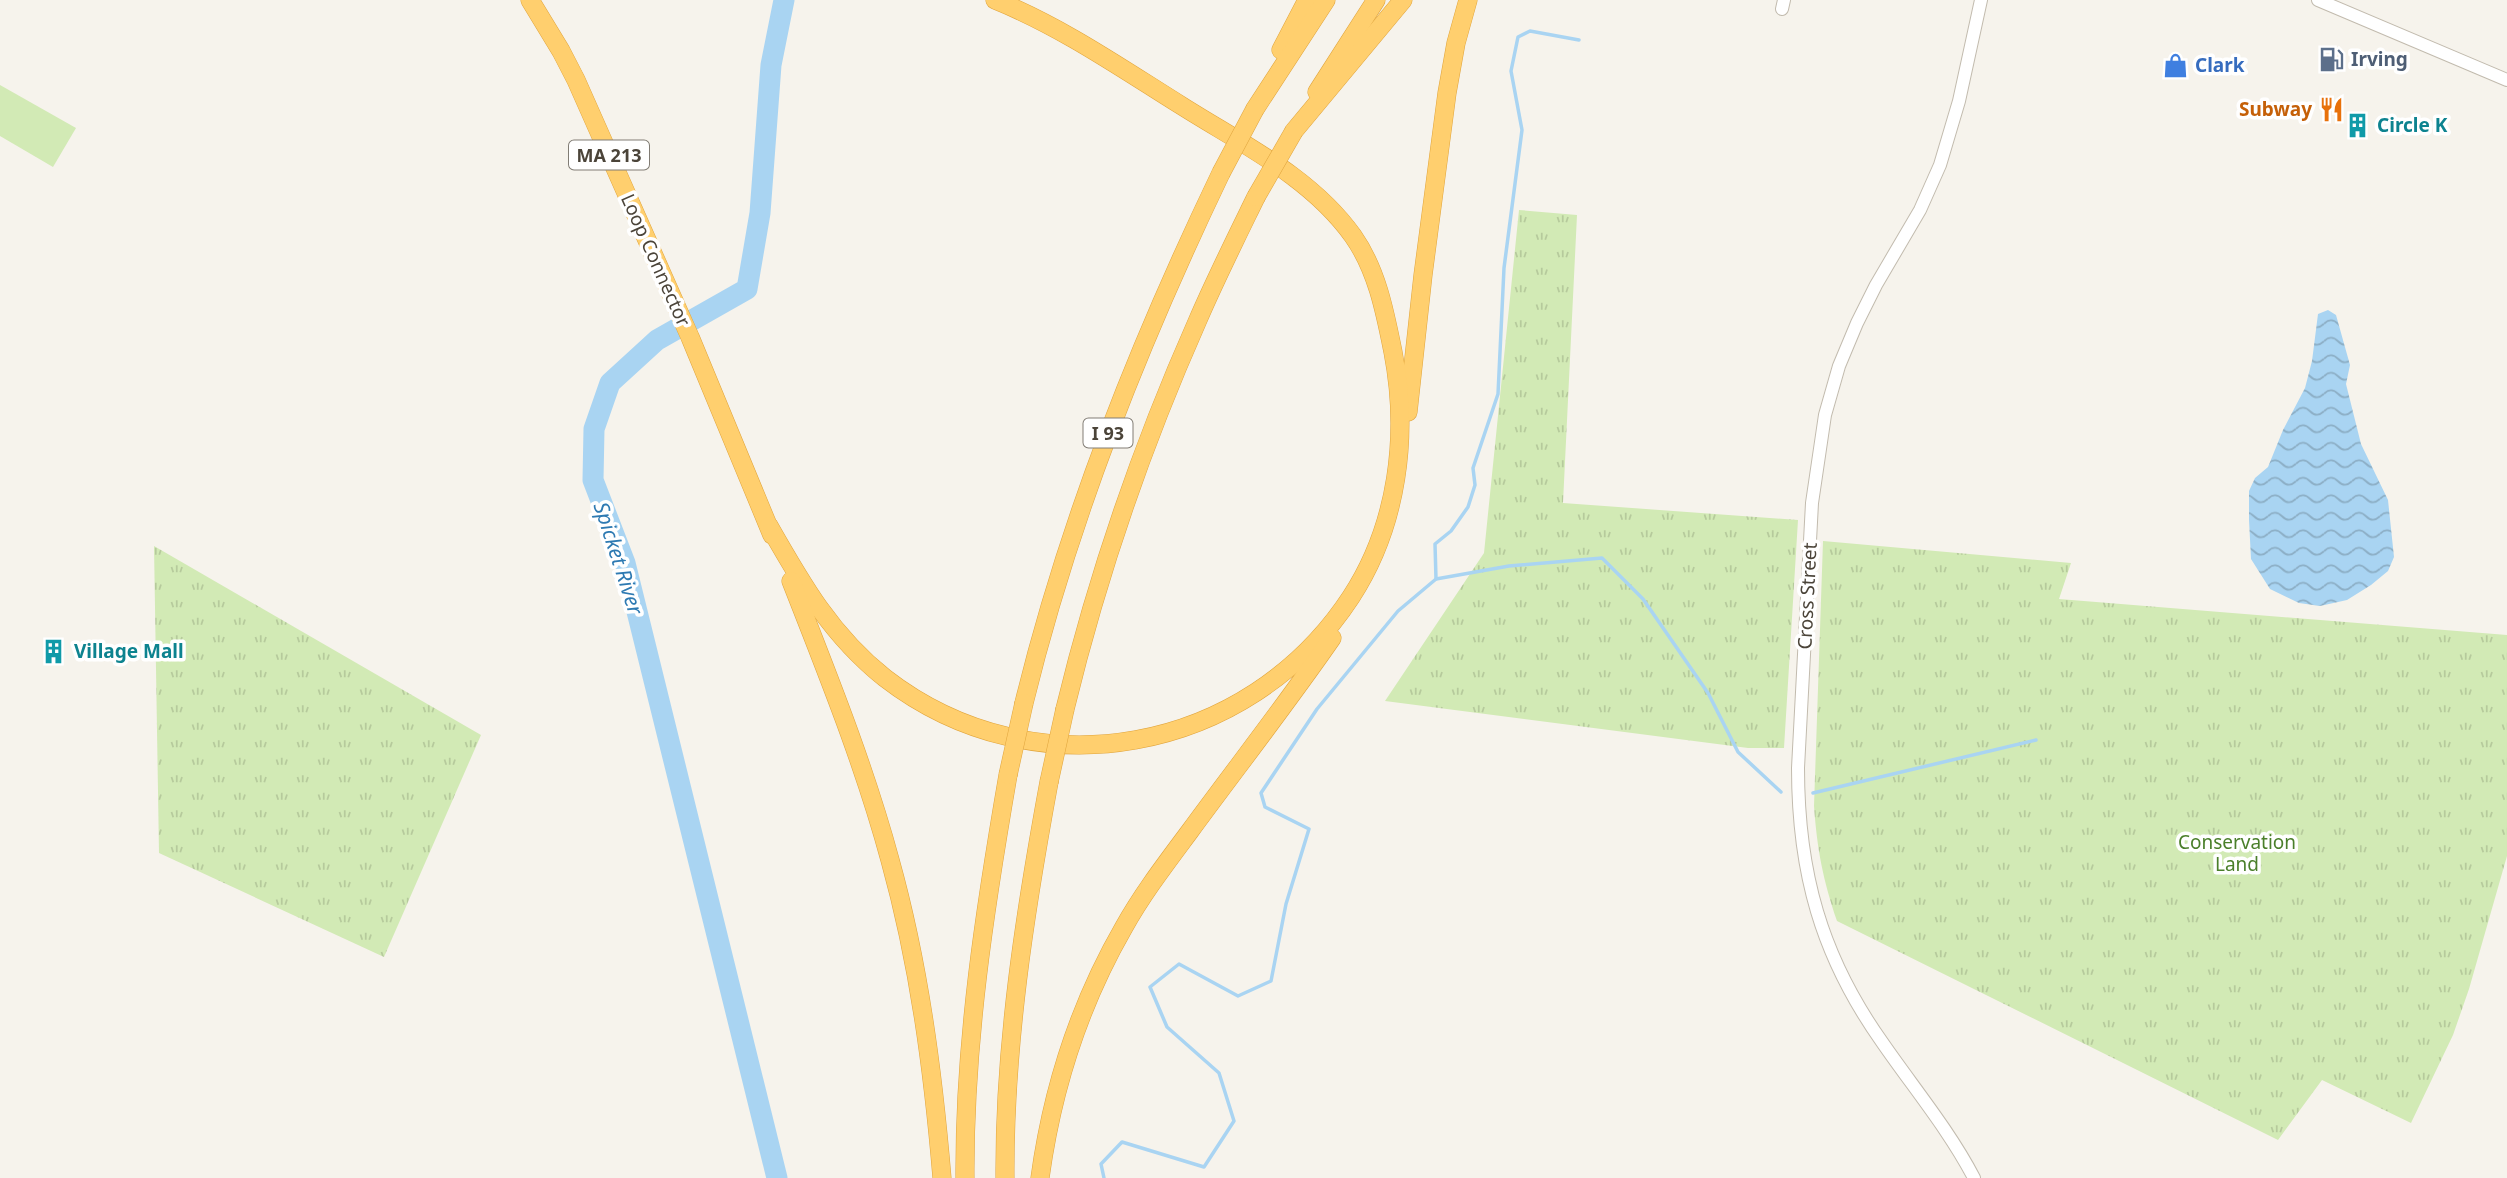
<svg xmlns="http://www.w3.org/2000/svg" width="2507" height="1178" viewBox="0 0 2507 1178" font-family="'Noto Sans',sans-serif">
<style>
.grass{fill:url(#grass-tufts)}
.pitch{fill:#d2eab5}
.water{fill:url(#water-waves)}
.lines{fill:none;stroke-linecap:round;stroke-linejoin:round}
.stream{stroke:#a9d4f2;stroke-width:3.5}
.river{stroke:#a9d4f2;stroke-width:21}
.minor-casing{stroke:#c2bbae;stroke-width:14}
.highway-casing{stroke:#e0a43c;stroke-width:19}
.minor{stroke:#fff;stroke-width:12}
.highway{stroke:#ffcf6e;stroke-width:18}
.highway-bridge-casing{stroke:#e0a43c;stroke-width:19;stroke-linecap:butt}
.highway-bridge{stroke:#ffcf6e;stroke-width:18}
.labels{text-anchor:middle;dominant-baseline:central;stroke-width:7;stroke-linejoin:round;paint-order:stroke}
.shield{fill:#fff;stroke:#817c74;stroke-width:2}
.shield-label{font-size:18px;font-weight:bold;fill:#4b4439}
.service-label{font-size:19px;font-weight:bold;fill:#4e5e75;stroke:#fff;text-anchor:start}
.shop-label{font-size:19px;font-weight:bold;fill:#366cbe;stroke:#fff;text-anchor:start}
.food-label{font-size:19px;font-weight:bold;fill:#c56008;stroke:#fff;text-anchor:end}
.culture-label{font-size:19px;font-weight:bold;fill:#0d838f;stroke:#fff;text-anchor:start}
.street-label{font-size:19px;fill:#4b4439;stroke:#fff}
.park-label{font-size:19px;fill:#4a7f2a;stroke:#fff}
.water-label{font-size:21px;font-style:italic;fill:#2e7ab2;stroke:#fff}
</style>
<defs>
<pattern id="grass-tufts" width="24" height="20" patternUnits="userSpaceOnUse" patternTransform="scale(1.75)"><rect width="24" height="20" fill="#d2eab5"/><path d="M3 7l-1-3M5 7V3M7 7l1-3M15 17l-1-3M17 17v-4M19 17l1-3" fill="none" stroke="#b6ca9c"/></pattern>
<pattern id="water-waves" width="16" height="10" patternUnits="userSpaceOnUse" patternTransform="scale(1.75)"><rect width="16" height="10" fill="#a9d4f2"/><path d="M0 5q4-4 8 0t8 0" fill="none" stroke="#8caec5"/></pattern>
</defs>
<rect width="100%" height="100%" fill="#f6f3ec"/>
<!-- grass -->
<g class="grass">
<polygon points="1519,210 1577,215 1563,503 1798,520 1784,748 1748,748 1385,701 1484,553"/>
<path d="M1823,541l248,22 -12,36 448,36v221l-38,133 -16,46 -42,88 -89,-43 -44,60 -441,-219c-14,-41 -20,-72 -23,-115z"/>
<polygon points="154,546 481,735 384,957 159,853"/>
</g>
<!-- pitch -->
<polygon class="pitch" points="0,85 76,128 53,167 0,136"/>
<!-- water -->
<polygon class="water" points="2328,310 2336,315 2350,365 2346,384 2361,444 2388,500 2394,557 2388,571 2371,585 2347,600 2320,606 2299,603 2270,589 2251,559 2249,520 2249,491 2255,478 2268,467 2283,430 2305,388 2312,361 2318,314"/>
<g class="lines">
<!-- stream -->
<g class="stream">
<polyline points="1436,579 1435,544 1451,531 1468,507 1475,485 1473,468 1498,394 1504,268 1522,130 1511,71 1518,37 1530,31 1579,40"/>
<polyline points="1813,793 2036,740"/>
<polyline points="1104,1178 1101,1164 1122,1142 1204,1167 1234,1121 1219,1073 1167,1027 1150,987 1179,964 1238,996 1271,981 1286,904 1309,829 1265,807 1261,793 1317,709 1398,611 1436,579 1509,566 1602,558 1643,599 1708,693 1738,752 1781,792"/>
</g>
<!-- river -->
<polyline class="river" points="777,1178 625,563 593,480 594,429 610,383 657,340 747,289 760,213 771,65 784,0"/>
<defs>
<g id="minor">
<polyline points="2318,0 2507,80"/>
<polyline points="1782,9 1784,0"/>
<path d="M1974,1178c-25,-48 -61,-91 -92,-136 -61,-86 -84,-170 -84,-274l14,-265 13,-88 14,-49 18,-43 19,-38 44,-75 20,-45 19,-64 22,-101"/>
</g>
<g id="highway">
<polyline points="530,0 561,51 576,80 690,337 772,535"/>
<polyline points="1281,50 1307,0"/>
<polyline points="1317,92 1376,0"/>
<polyline points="1255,109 1326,0"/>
<polyline points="1294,131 1403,0"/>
<polyline points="1408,412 1423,275 1447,93 1456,43 1468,0"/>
<path d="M769,526c33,58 62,109 116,152 150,116 363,76 466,-81 47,-72 58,-162 42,-245 -8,-40 -16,-82 -40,-116 -42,-59 -111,-92 -171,-130 -61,-38 -120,-79 -187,-106"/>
<path d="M791,581c36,92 73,183 99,279 29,104 43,211 52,318"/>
<path d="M1024,703c45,-184 115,-359 197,-530"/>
<path d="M1065,709c32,-132 77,-263 132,-387 18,-42 39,-84 59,-125"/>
<path d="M965,1178c-1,-135 20,-270 43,-403"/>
<path d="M1005,1178c-1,-132 20,-266 44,-396"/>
<path d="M1040,1178c12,-88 39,-173 84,-251 19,-34 43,-65 66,-96 47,-64 97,-128 142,-193"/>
</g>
</defs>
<!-- minor casing -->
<use href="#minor" class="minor-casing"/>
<!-- highway casing -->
<use href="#highway" class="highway-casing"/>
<!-- minor -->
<use href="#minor" class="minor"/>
<!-- highway -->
<use href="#highway" class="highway"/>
<defs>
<g id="highway-bridge">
<polyline points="1221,173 1255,109"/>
<polyline points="1256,197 1294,131"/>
<polyline points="1008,775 1024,703"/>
<polyline points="1049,782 1065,709"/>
</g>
</defs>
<!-- highway-bridge casing -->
<use href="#highway-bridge" class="highway-bridge-casing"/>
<!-- highway-bridge -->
<use href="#highway-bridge" class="highway-bridge"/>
</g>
<!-- icons -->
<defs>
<symbol id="fuel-bare" viewBox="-9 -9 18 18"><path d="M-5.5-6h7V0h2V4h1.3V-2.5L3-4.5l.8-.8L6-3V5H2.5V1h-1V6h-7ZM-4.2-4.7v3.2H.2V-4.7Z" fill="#5c6f8a" stroke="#fff" stroke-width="2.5" paint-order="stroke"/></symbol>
<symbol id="shop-bare" viewBox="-9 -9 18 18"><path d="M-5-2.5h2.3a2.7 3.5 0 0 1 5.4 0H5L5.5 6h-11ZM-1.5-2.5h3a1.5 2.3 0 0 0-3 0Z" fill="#3f7fe0" stroke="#fff" stroke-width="2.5" paint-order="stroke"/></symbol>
<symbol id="restaurant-bare" viewBox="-9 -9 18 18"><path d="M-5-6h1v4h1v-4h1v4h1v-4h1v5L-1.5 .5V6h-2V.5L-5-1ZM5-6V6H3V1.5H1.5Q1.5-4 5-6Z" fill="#e8710a" stroke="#fff" stroke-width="2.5" paint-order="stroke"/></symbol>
<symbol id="building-bare" viewBox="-9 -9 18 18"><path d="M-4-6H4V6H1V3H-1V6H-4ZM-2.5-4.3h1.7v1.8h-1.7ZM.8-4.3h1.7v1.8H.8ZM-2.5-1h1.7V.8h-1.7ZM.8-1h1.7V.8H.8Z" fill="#0f9aa8" stroke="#fff" stroke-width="2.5" paint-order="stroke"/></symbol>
</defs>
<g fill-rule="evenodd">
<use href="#fuel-bare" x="2314" y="42" width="35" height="35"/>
<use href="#shop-bare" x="2158" y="48" width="35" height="35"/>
<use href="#restaurant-bare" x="2314" y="92" width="35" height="35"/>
<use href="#building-bare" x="2340" y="108" width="35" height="35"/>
<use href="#building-bare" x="36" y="634" width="35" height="35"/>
</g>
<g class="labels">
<!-- shield labels -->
<g class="shield">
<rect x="569" y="140.5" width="80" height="29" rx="5"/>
<rect x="1083.5" y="418.5" width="49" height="29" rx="5"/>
</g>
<g class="shield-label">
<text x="609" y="155">MA 213</text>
<text x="1108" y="433">I 93</text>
</g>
<!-- service labels -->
<g class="service-label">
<text x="2351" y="59">Irving</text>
</g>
<!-- shop labels -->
<g class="shop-label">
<text x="2195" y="65">Clark</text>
</g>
<!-- food labels -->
<g class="food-label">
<text x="2312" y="109">Subway</text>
</g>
<!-- culture labels -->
<g class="culture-label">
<text x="2377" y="125">Circle K</text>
<text x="74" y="651">Village Mall</text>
</g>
<!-- street labels -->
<g class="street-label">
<text transform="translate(656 260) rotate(66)">Loop Connector</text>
<text transform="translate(1807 596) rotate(-87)">Cross Street</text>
</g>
<!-- park labels -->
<g class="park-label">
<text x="2237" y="842">Conservation<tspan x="2237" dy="22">Land</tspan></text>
</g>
<!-- water labels -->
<g class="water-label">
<text transform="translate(619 558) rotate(72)">Spicket River</text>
</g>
</g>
</svg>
